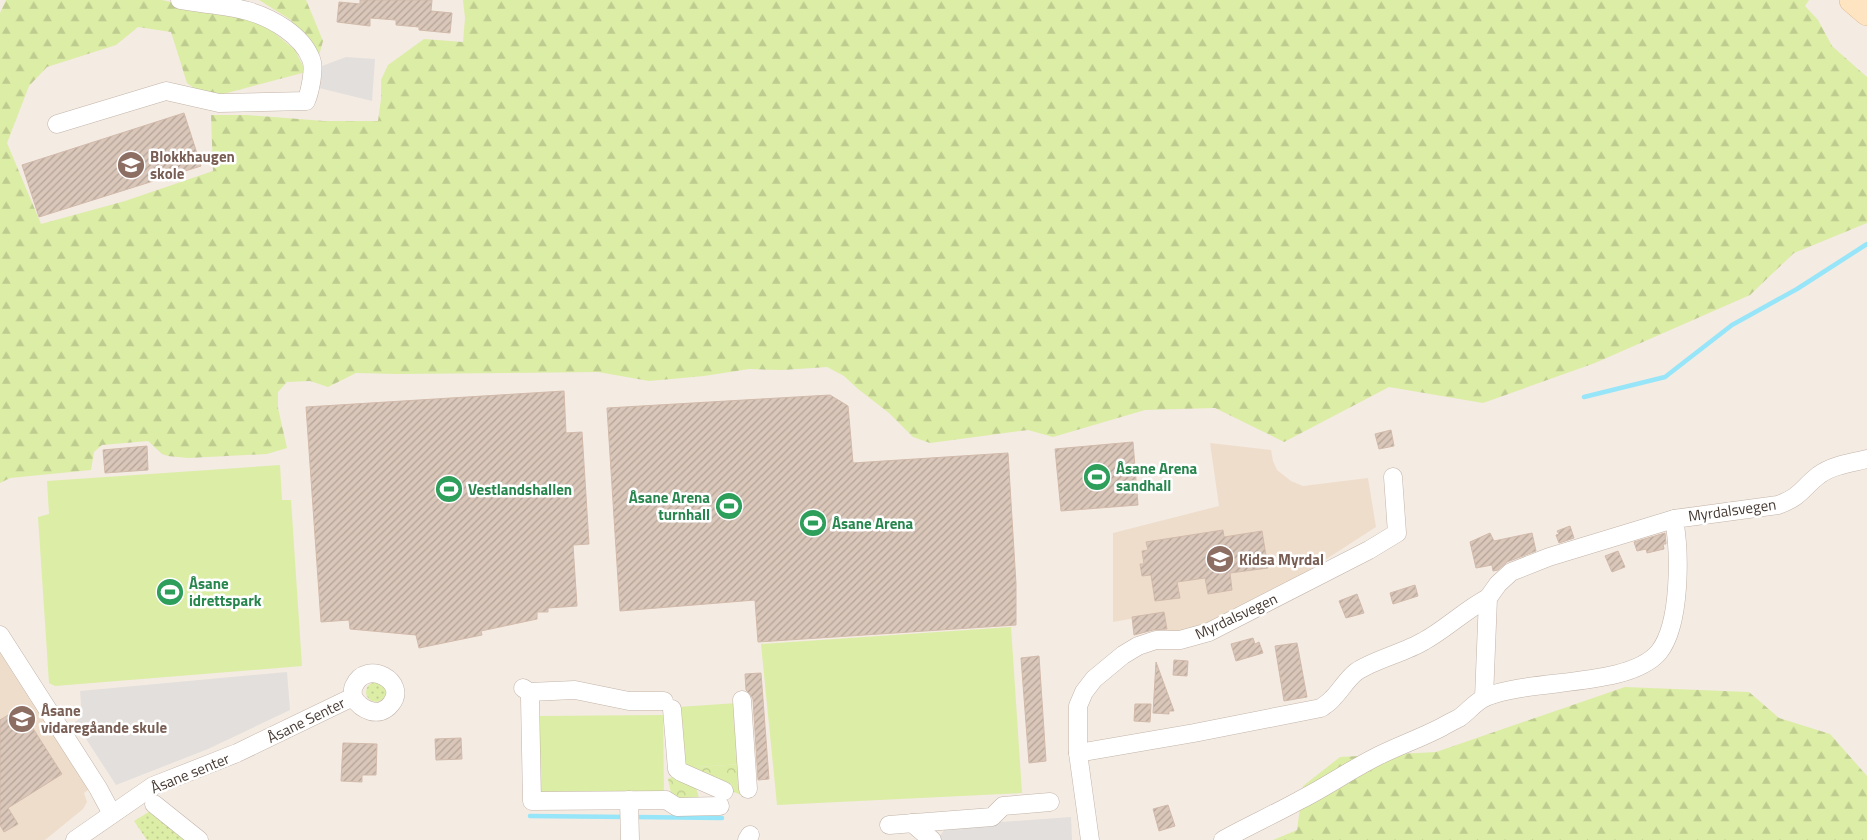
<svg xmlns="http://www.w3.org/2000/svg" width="1867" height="840" viewBox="0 0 1867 840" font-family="'Titillium Web',sans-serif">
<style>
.education{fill:#efddcb}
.grass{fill:url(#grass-dots)}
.forest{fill:url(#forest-firs)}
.park{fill:url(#park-crowns)}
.pitch{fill:#dceda6}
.parking{fill:#e3dfdc}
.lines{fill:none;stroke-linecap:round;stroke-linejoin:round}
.stream{stroke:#97e5f8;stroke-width:4.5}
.building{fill:url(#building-hatch);stroke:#d2baaa}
.street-casing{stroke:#c3b4a8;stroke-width:19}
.secondary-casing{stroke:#dcb88f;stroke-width:26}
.street{stroke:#fff;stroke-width:18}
.secondary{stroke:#ffe4c2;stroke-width:25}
.labels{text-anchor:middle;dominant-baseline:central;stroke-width:5;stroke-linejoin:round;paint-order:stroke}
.education-label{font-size:15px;font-weight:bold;fill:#785e54;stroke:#fff;text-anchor:start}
.leisure-label{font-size:15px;font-weight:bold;fill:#27864d;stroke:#fff;text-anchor:start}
.street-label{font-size:15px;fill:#463a33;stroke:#fff}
</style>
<defs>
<pattern id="grass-dots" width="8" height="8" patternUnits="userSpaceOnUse" patternTransform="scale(1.25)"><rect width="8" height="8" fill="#dceda6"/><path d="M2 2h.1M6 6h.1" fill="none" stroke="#becc8f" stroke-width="1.8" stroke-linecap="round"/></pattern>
<pattern id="forest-firs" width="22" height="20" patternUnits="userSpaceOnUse" patternTransform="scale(1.25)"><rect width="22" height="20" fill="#dceda6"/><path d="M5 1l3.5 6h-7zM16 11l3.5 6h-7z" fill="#becc8f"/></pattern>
<pattern id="park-crowns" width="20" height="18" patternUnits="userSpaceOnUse" patternTransform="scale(1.25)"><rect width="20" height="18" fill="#dceda6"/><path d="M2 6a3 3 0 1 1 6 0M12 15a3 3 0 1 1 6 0" fill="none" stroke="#becc8f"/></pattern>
<pattern id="building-hatch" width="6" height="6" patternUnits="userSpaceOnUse" patternTransform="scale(1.25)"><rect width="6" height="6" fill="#dac7ba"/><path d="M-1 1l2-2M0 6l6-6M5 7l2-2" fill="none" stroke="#b3a398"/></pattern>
</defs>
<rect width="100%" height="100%" fill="#f4ebe3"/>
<!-- education -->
<g class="education">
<polygon points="1210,443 1271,450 1273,461 1277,470 1291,481 1303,486 1368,478 1376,527 1286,585 1226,617 1184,634 1166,630 1163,613 1113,622 1113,533 1219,506"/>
<polygon points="0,649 89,789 84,793 87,802 83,809 45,840 0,840"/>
</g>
<!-- grass -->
<g class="grass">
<circle cx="376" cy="692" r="10"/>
<polygon points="152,810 191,840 147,840 134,821"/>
</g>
<!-- forest -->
<g class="forest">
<polygon points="6,0 162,0 261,22 295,50 306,72 208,98 187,83 171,32 138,27 116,45 47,67 29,86 7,143 41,224 125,201 213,171 211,115 246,115 324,121 378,121 381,99 381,80 388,65 424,39 463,42 465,18 463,0 1809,0 1805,6 1818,20 1832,46 1867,77 1867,223 1794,253 1750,295 1595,363 1483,403 1389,387 1284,442 1215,408 1145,410 1053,437 1028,430 930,443 913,437 889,413 858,389 844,376 827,367 782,370 749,369 704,376 649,381 598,372 398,374 356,373 328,387 310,381 287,382 278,392 278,408 287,448 267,454 188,458 168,456 162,454 148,441 102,445 94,452 91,470 10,478 0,483 0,13"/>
<polygon points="259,0 306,0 323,41 315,70 312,48 291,20"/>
<polygon points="1625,687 1749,692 1779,718 1830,734 1867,776 1867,840 1273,840 1297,830 1303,786 1340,757 1436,752"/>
</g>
<!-- park -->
<g class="park">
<polygon points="742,764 745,790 743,796 681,768"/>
<polygon points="674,776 695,784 699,798 693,800 672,798 668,779"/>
</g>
<!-- pitch -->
<g class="pitch">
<polygon points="280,465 282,500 291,500 302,666 55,686 49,683 38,517 49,514 47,481"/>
<polygon points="1011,627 1022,793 777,805 761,644"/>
<polygon points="737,703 742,764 681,768 678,707"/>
<polygon points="663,715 664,797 538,798 537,716"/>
</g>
<!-- parking -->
<g class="parking">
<polygon points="346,57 375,59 372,101 315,87 322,66"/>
<polygon points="287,672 290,710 208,749 116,785 75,722 82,717 80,691"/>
<polygon points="1071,817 1072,840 937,840 947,826"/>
</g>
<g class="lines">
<!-- stream -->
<g class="stream">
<polyline points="1584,397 1665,377 1732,325 1797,289 1867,244"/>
<polyline points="530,816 626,817"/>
<polyline points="634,817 722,818"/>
</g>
</g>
<!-- building -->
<g class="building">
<polygon points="360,0 432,0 431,11 452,13 450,33 419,30 419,27 396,25 396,20 370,18 370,26 337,22 339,2 360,4"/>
<polygon points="184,113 201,166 39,217 22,165"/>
<polygon points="564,391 566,433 582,432 589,544 573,545 577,606 548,608 548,612 537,612 537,619 481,631 482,635 419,648 416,635 350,629 349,620 321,622 306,407"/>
<polygon points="830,395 848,406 853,463 1008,453 1016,584 1016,625 758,642 755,600 620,611 607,408"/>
<polygon points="1391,430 1394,446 1379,449 1375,434"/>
<polygon points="1133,442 1138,505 1061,511 1055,449"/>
<polygon points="147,446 148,470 105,473 103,450"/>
<polygon points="1570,526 1574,538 1559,543 1556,535 1559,534 1557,531"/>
<polygon points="1223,530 1224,537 1262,531 1268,568 1230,573 1232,590 1208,594 1205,578 1177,582 1180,598 1155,601 1151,575 1142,576 1140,564 1144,564 1142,551 1148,550 1146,542"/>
<polygon points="1490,533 1494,541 1532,533 1536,551 1507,562 1498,570 1493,571 1492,565 1476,568 1470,542"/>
<polygon points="1665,533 1666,544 1663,544 1664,549 1647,553 1646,549 1637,551 1634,542"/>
<polygon points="1618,551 1625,567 1612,572 1605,556"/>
<polygon points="1415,585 1418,596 1393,604 1390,593"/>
<polygon points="1357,594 1364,613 1346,618 1339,601"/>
<polygon points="1164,612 1167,629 1153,630 1134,635 1132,617"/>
<polygon points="1253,638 1255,644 1259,642 1263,653 1236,661 1231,644"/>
<polygon points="1297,643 1307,697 1284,701 1275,646"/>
<polygon points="1039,656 1046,761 1029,763 1021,658"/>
<polygon points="1174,660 1188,661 1187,676 1173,675"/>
<polygon points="1156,662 1174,711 1169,711 1169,714 1153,713"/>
<polygon points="761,673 769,779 758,780 753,699 750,694 746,690 745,674"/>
<polygon points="1135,704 1151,704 1150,722 1134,721"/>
<polygon points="20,708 62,774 8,808 18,824 4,832 0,825 0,720"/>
<polygon points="461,738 462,759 436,760 435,739"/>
<polygon points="343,743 377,744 376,775 362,775 362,782 341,781"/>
<polygon points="1168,805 1175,826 1159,831 1153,809"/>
</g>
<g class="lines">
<defs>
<g id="street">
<path d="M57,124l109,-33 53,12 87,-2c4,-9 9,-33 5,-42 -9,-24 -39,-41 -63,-48 -21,-6 -46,-7 -68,-11"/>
<polyline points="0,635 98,788 112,814"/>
<polyline points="523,688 529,692 575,690 629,701 664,701"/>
<polyline points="529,692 530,698 532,801 666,800 677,807 720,806"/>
<polyline points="1484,698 1488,598 1498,584 1511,572 1549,557 1674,519"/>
<polyline points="742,700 748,789"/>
<polyline points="672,709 677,769 681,772 724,791"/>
<path d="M1078,753l116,-20 127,-25c4,-3 9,-6 12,-10 8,-8 14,-19 23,-26 17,-12 48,-19 68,-31 22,-12 41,-31 64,-43"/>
<polyline points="629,800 630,840"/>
<polyline points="154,804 199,840"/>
<polyline points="912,823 932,840"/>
<polyline points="889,825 992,817 1003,806 1050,802"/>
<path d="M75,840l78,-54 84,-33 116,-56c8,13 26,22 38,7 18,-22 -25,-46 -37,-18 -2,3 -1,8 -1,11"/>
<polyline points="747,840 750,835"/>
<polyline points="1090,840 1078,753 1078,706 1084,692 1094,679 1123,655 1138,646 1156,640 1180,640 1209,632 1369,550 1397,533 1393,477"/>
<path d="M1223,840c25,-14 52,-26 77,-40 26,-13 50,-30 76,-43 22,-11 45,-19 66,-30 5,-3 11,-6 17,-9 9,-6 17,-17 27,-21 45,-19 143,-9 173,-45 22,-28 21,-99 15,-133l104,-14c23,-8 24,-17 41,-30 14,-10 32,-12 48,-16"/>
</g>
<polyline id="secondary" points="1852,0 1867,13"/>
</defs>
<!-- street casing -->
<use href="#street" class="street-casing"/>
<!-- secondary casing -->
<use href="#secondary" class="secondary-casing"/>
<!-- street -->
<use href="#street" class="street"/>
<!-- secondary -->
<use href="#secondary" class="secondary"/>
</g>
<!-- icons -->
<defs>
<symbol id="school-disc" viewBox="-11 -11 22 22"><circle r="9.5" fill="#8d6e63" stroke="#fff"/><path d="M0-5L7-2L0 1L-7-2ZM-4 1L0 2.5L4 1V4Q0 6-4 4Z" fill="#fff"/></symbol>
<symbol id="stadium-disc" viewBox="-11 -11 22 22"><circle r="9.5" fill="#2e9e5b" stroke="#fff"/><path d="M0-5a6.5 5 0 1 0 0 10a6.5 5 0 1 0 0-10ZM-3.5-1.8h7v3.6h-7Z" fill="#fff"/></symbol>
</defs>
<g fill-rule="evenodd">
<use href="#school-disc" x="115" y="149" width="32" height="32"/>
<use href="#stadium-disc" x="1081" y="461" width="32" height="32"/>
<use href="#stadium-disc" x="433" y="473" width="32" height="32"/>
<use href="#stadium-disc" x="713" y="490" width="32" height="32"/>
<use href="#stadium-disc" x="797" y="507" width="32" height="32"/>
<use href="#school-disc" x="1204" y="543" width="32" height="32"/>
<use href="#stadium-disc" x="154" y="576" width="32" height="32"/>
<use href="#school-disc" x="6" y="703" width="32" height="32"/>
</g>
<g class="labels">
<!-- education labels -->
<g class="education-label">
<text x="150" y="156">Blokkhaugen<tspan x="150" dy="17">skole</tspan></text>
<text x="1239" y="559">Kidsa Myrdal</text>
<text x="41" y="710">Åsane<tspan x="41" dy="17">vidaregåande skule</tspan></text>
</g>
<!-- leisure labels -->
<g class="leisure-label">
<text x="1116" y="468">Åsane Arena<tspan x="1116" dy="17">sandhall</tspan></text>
<text x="468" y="489">Vestlandshallen</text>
<text x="710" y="497" text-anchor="end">Åsane Arena<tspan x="710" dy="17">turnhall</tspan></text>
<text x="832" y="523">Åsane Arena</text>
<text x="189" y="583">Åsane<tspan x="189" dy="17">idrettspark</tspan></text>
</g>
<!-- street labels -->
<g class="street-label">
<text transform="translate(1732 510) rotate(-8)">Myrdalsvegen</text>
<text transform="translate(1236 616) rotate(-25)">Myrdalsvegen</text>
<text transform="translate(306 720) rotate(-26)">Åsane Senter</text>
<text transform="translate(190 773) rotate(-22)">Åsane senter</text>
</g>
</g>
</svg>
